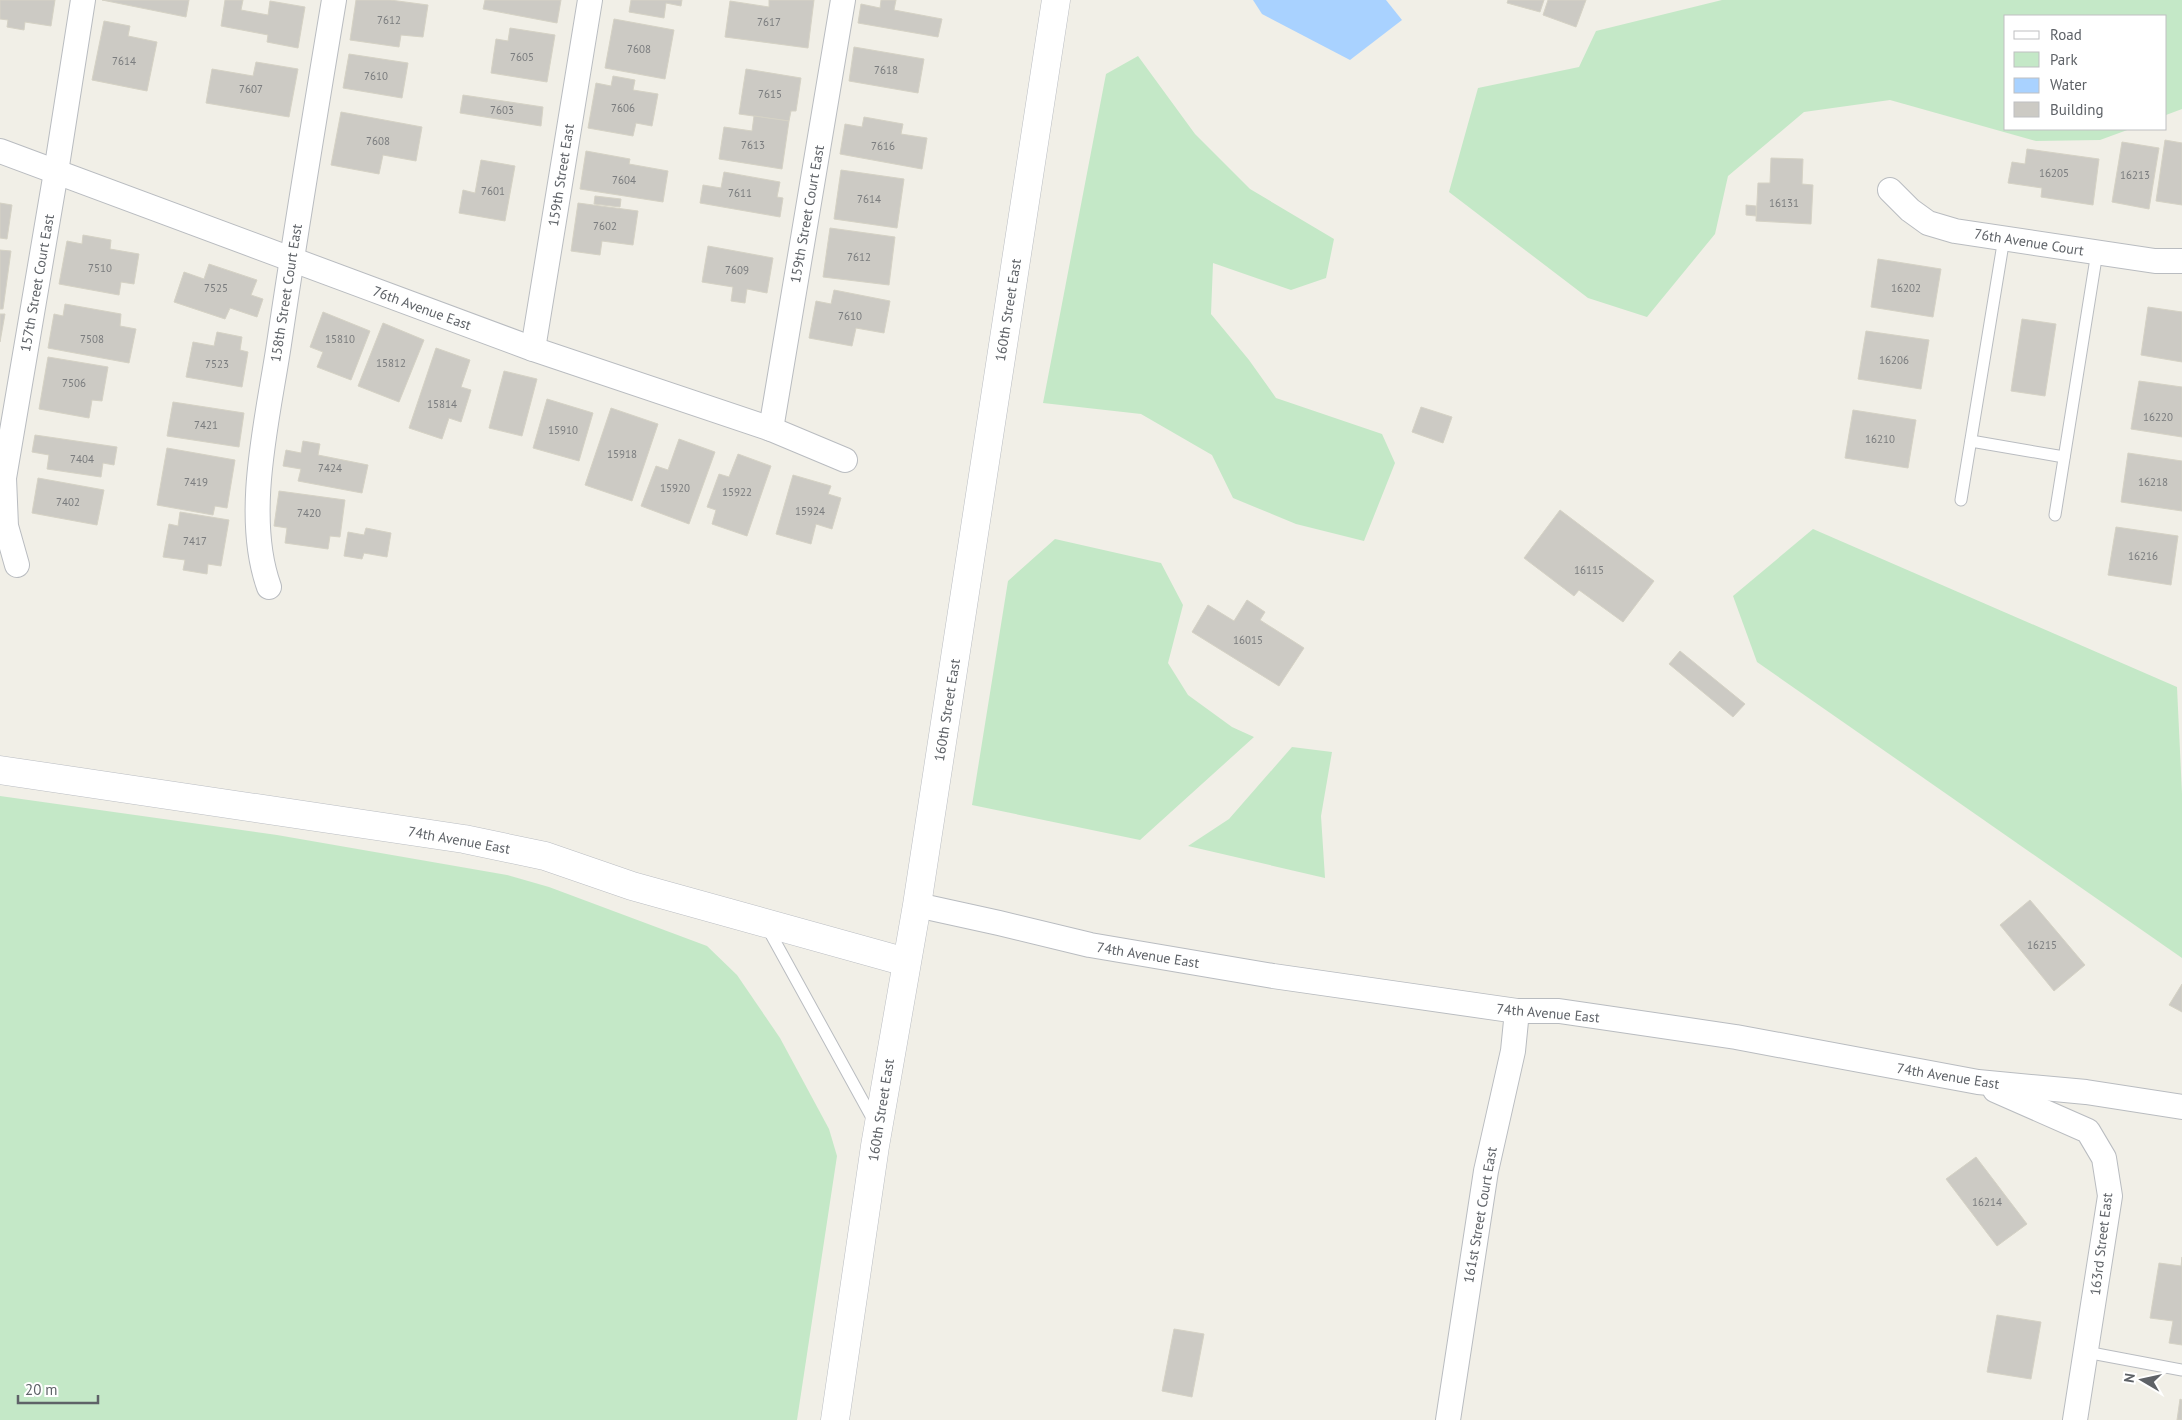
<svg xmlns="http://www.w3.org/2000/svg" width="2182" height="1420" viewBox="0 0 2182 1420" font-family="'PT Sans',sans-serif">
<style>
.green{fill:#c4e8c7}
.water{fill:#a9d2ff}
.building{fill:#cccac4;stroke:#d5d2c5}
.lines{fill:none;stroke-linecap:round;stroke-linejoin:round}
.lane-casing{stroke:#b9bcc0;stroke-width:13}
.street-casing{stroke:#b9bcc0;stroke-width:26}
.secondary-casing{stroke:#babdc2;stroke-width:29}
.lane{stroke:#fff;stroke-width:11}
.street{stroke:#fff;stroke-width:24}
.secondary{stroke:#fff;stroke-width:28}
.labels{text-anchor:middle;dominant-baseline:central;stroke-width:4;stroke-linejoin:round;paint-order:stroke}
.number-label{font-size:11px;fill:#7a7c7e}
.street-label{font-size:14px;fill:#5e6267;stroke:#fff}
</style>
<rect width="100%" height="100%" fill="#f1efe7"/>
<!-- green -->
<g class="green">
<polygon points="1722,0 2182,0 2182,109 2166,115 2166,16 2006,16 2006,129 2130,129 2100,140 2036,141 1890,100 1804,112 1728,176 1715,234 1647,317 1588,298 1449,192 1478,88 1579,67 1596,31"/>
<polygon points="1138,56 1195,134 1250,189 1334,239 1326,278 1291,290 1213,263 1211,314 1249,360 1276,398 1382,434 1395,463 1364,541 1296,524 1233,498 1212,455 1141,414 1043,403 1106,74"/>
<polygon points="1813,529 2177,687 2182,794 2182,958 1757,662 1733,596"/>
<polygon points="1055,539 1161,563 1183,605 1168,663 1188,695 1232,727 1254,737 1140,840 972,805 1008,581"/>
<polygon points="1292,747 1332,752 1321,816 1325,878 1188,846 1229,819"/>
<polygon points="0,796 277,835 507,875 549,887 707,946 737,975 780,1038 829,1129 837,1156 797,1420 0,1420"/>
</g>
<!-- water -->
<polygon class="water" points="1253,0 1386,0 1402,20 1350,60 1262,14"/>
<!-- building -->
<g class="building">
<polygon points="0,0 55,0 51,26 25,22 24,30 7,27 8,20 0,19"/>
<polygon points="102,0 189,0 186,17"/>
<polygon points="225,0 243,0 241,10 268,15 270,1 305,7 298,48 267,42 268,35 221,26"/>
<polygon points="356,0 390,0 428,5 423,37 401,35 399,47 350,40"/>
<polygon points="485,0 561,0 557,23 483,9"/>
<polygon points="631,0 682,0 681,6 666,3 664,18 629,12"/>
<polygon points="769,0 814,0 808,48 725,37 730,1 769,7"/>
<polygon points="881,0 896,0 894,10 942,19 938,37 858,23 861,4 880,8"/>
<polygon points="1508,0 1544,0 1540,12 1507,3"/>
<polygon points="1548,0 1586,0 1576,27 1543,15"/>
<polygon points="614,19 674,30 665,79 605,68"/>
<polygon points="104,21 130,26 128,36 157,42 147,91 92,80"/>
<polygon points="510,28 555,35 547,82 491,73 496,39 508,41"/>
<polygon points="854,47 924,59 918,93 849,81"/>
<polygon points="349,54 408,63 402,98 343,88"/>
<polygon points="256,62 298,69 289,117 206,103 212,69 253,76"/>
<polygon points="746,69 801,78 796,111 791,111 789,121 739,114"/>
<polygon points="613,76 635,80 633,90 658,94 652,126 636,123 633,136 588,128 596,83 611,86"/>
<polygon points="463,95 543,107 541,126 460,113"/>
<polygon points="341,112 422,127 416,161 383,155 379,174 331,165"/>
<polygon points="754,116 789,121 782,169 719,159 724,127 752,131"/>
<polygon points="864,117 903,124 901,134 927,138 922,169 840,154 845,124 862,127"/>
<polygon points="2165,140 2182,143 2182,205 2156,201"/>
<polygon points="2122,142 2159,148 2149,209 2112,202"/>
<polygon points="2027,149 2099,159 2093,205 2041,197 2042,188 2008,183 2012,162 2025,164"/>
<polygon points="586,151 630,159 629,164 668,171 663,202 580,189"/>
<polygon points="1771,158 1803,159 1802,184 1813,185 1811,224 1756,221 1758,183 1770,183"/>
<polygon points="481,160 515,166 505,221 459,213 463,190 475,193"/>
<polygon points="841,170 904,179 897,228 834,219"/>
<polygon points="724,172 780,182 777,197 783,198 780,217 700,203 703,185 721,188"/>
<polygon points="595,196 621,199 620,207 594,204"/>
<polygon points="0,203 12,205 7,239 0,238"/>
<polygon points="578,203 638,211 633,245 602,241 600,255 571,251"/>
<polygon points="1746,205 1756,206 1756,216 1746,215"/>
<polygon points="830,228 895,237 889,285 823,277"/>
<polygon points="83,235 111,240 110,249 139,254 134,284 121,282 119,295 59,284 67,241 82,244"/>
<polygon points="708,246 773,258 767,293 747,289 745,303 731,301 733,287 702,282"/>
<polygon points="0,250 11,251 3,309 0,309"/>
<polygon points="1878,259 1941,269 1933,317 1871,307"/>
<polygon points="209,264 257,280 251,295 263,299 257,317 230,308 225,319 174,302 184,272 204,279"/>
<polygon points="834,290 890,301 884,333 856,328 852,346 809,338 816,301 831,304"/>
<polygon points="65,304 121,314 120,326 136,329 129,363 48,348 54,314 63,316"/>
<polygon points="2148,307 2182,312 2182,362 2141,355"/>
<polygon points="323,312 370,331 351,380 317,367 323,352 310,347"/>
<polygon points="0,314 5,314 0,342"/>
<polygon points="2022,319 2056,324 2045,396 2011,391"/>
<polygon points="383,323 424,340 399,402 358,386"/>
<polygon points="1866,331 1929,340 1921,389 1858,379"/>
<polygon points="217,332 242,337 240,350 248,352 242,387 186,377 193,342 214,346"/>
<polygon points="436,348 470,360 461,387 471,390 461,422 449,418 442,439 409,428"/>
<polygon points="48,357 108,367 102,401 92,400 89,418 39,409"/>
<polygon points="504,371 537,379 522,436 489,428"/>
<polygon points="2139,381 2182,387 2182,437 2131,429"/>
<polygon points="547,399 593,413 579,461 533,448"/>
<polygon points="173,402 244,413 239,447 167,436"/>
<polygon points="1421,407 1452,417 1443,443 1412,432"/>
<polygon points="611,408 658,424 632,501 585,485"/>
<polygon points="1853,410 1916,420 1908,468 1845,458"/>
<polygon points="35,435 117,447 114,465 103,463 101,477 47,469 49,455 32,452"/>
<polygon points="679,439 715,452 689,524 641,506 656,466 668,470"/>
<polygon points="303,441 320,444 318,455 368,465 362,493 298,481 301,469 283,466 286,450 301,453"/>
<polygon points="167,448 235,460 227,508 215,506 213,515 157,505"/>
<polygon points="2128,453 2182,461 2182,511 2121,502"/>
<polygon points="738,454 771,466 747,536 712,524 716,510 707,507 719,474 729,477"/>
<polygon points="793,475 831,486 828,494 841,498 832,529 816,524 811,544 776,534"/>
<polygon points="38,478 104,490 97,525 32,513"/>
<polygon points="279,491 345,500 340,537 330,536 328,549 285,543 287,528 274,526"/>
<polygon points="1560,510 1654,581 1623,622 1579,590 1574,596 1524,558"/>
<polygon points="180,512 229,520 221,566 208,564 207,574 183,570 185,560 163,557 169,524 178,526"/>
<polygon points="2116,527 2178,536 2171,585 2108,575"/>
<polygon points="366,528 391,533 387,557 364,553 362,559 344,556 348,532 364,535"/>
<polygon points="1247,600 1265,612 1260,620 1304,648 1279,686 1192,632 1208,605 1234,621"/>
<polygon points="1680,651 1745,704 1733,717 1669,664"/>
<polygon points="2030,900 2085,965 2054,991 2000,925"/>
<polygon points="2182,984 2182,1012 2169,1005"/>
<polygon points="1976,1157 2027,1224 1997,1246 1946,1179"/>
<polygon points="2182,1257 2182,1345 2169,1343 2173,1321 2150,1318 2159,1263 2181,1266"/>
<polygon points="1997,1315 2041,1322 2031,1379 1987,1372"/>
<polygon points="1174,1329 1204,1334 1192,1397 1162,1391"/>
<polygon points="2180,1399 2182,1400 2182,1420 2177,1420"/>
</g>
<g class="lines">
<defs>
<g id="lane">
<polyline points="1971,441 2064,457"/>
<polyline points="1961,500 2004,238"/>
<polyline points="2055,515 2097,252"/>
<polyline points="767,927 875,1123"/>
<polyline points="2086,1352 2182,1370"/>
</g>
<g id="street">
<polyline points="0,151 533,349 771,429 845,460"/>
<polyline points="1890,190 1910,210 1928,223 1955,231 2155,261 2182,261"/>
<polyline points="533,349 590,0"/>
<polyline points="771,429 843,0"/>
<polyline points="17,565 6,526 4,478 56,172 83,0"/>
<path d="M269,587c-26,-72 -1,-169 10,-243 17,-115 36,-230 55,-344"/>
<polyline points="917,905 999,923 1090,945 1273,976 1517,1011 1559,1011 1736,1037 1978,1082 2086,1092 2182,1107"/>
<polyline points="1995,1090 2088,1131 2104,1158 2110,1196 2075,1420"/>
<polyline points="1448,1420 1486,1171 1513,1051 1517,1011"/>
</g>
<g id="secondary">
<polyline points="0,770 464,839 545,856 632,886 906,962"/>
<polyline points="835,1420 875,1146 917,905 1056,0"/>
</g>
</defs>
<!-- lane casing -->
<use href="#lane" class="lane-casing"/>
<!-- street casing -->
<use href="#street" class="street-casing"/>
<!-- secondary casing -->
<use href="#secondary" class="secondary-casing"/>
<!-- lane -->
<use href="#lane" class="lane"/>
<!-- street -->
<use href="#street" class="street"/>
<!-- secondary -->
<use href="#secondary" class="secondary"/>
</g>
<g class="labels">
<!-- number labels -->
<g class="number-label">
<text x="389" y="20">7612</text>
<text x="769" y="22">7617</text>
<text x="639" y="49">7608</text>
<text x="522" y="57">7605</text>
<text x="124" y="61">7614</text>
<text x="886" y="70">7618</text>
<text x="376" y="76">7610</text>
<text x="251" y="89">7607</text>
<text x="770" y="94">7615</text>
<text x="623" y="108">7606</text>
<text x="502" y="110">7603</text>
<text x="378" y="141">7608</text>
<text x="753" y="145">7613</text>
<text x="883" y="146">7616</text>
<text x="2054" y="173">16205</text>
<text x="2135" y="175">16213</text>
<text x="624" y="180">7604</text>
<text x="493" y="191">7601</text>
<text x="740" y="193">7611</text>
<text x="869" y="199">7614</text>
<text x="1784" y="203">16131</text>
<text x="605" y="226">7602</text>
<text x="859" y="257">7612</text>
<text x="100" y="268">7510</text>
<text x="737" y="270">7609</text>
<text x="216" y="288">7525</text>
<text x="1906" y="288">16202</text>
<text x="850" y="316">7610</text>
<text x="92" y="339">7508</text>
<text x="340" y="339">15810</text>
<text x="1894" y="360">16206</text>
<text x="391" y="363">15812</text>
<text x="217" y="364">7523</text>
<text x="74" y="383">7506</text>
<text x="442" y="404">15814</text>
<text x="2158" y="417">16220</text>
<text x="206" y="425">7421</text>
<text x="563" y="430">15910</text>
<text x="1880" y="439">16210</text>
<text x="622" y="454">15918</text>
<text x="82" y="459">7404</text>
<text x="330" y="468">7424</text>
<text x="196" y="482">7419</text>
<text x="2153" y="482">16218</text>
<text x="675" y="488">15920</text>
<text x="737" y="492">15922</text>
<text x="68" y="502">7402</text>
<text x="810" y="511">15924</text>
<text x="309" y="513">7420</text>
<text x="195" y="541">7417</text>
<text x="2143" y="556">16216</text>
<text x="1589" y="570">16115</text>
<text x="1248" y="640">16015</text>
<text x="2042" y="945">16215</text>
<text x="1987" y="1202">16214</text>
</g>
<!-- street labels -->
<g class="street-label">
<text transform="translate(561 175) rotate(-81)">159th Street East</text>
<text transform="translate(807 214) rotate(-80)">159th Street Court East</text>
<text transform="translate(2029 242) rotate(9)">76th Avenue Court</text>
<text transform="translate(37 283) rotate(-80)">157th Street Court East</text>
<text transform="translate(286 293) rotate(-81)">158th Street Court East</text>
<text transform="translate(422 308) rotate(20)">76th Avenue East</text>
<text transform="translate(1008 310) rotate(-81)">160th Street East</text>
<text transform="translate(947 710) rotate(-81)">160th Street East</text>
<text transform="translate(459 840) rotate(10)">74th Avenue East</text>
<text transform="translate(1148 955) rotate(9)">74th Avenue East</text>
<text transform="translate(1548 1013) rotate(5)">74th Avenue East</text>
<text transform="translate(1948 1076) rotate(9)">74th Avenue East</text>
<text transform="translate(881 1110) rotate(-81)">160th Street East</text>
<text transform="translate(1480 1215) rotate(-80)">161st Street Court East</text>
<text transform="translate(2101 1244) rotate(-83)">163rd Street East</text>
</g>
</g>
<!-- legend -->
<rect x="2004" y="15" width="162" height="115" fill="#ffffff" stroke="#bfc0c2"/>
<rect x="2014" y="31" width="25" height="8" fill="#ffffff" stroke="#bfc0c2"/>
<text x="2050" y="40" font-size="15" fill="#5e6267">Road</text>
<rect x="2014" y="52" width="25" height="15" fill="#c4e8c7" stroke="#bfc0c2"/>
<text x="2050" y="65" font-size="15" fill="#5e6267">Park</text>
<rect x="2014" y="78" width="25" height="15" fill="#a9d2ff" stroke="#bfc0c2"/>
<text x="2050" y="90" font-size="15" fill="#5e6267">Water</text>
<rect x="2014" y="102" width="25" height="15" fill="#cccac4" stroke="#bfc0c2"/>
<text x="2050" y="115" font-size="15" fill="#5e6267">Building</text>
<!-- north arrow -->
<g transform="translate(2142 1380) rotate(279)" stroke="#ffffff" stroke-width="4" paint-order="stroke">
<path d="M0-4L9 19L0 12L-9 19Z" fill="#5e6267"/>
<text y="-8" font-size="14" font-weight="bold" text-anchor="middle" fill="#5e6267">N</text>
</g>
<!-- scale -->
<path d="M18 1395v8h80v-8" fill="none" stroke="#5e6267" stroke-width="2.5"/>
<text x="25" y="1395" font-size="15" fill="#5e6267" stroke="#ffffff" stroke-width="4" paint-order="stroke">20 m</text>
</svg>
